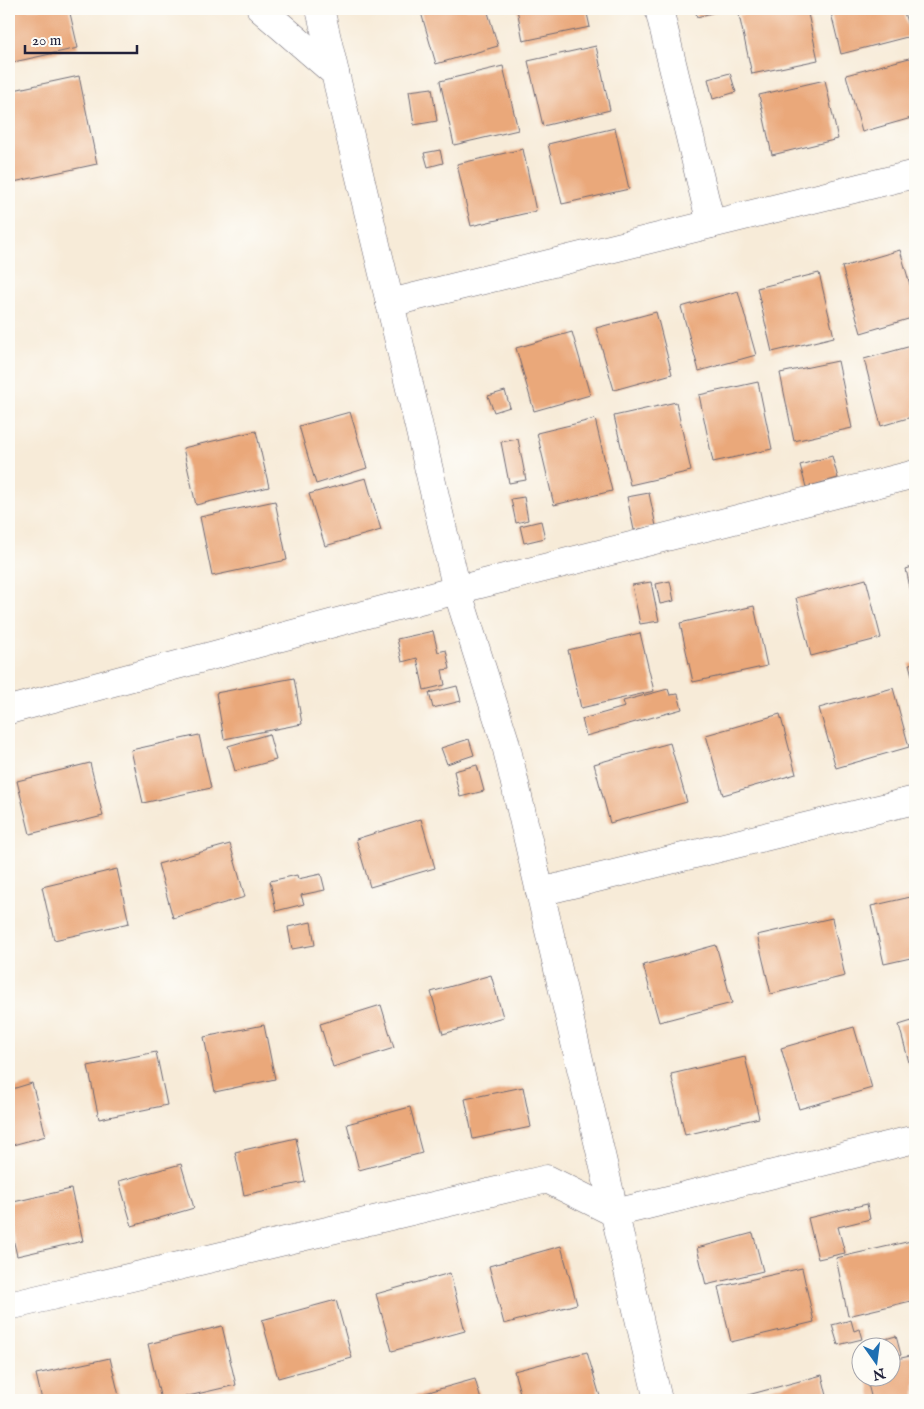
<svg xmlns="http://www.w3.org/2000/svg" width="924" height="1409" viewBox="0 0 924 1409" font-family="'IM FELL English',serif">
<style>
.building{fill:#eaa87a}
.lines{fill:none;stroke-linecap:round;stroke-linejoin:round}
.minor-casing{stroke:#6d6872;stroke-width:29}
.minor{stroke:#fff;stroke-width:28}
</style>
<rect width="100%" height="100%" fill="#fdfcf7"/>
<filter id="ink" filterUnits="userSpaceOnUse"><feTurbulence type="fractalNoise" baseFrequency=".02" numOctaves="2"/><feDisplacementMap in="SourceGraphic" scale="10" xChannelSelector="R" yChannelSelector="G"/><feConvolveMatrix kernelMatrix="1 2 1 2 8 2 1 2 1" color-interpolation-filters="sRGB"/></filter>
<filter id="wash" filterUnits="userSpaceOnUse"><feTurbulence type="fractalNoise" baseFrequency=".0096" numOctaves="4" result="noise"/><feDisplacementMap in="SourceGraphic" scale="20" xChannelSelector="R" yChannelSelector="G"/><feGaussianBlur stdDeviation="1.12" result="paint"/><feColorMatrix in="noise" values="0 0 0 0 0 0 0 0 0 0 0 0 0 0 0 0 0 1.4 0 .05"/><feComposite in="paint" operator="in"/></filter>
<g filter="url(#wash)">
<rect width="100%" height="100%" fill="#f7ebd8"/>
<g id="blocks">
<!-- building -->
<g class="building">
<polygon points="9,9 69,9 78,48 9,63"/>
<polygon points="420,9 487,9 498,46 436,64"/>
<polygon points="517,9 586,9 590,27 523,41"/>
<polygon points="695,9 726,9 697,17"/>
<polygon points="768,9 807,9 818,60 752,74 739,15"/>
<polygon points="830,9 903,9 911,36 841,54"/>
<polygon points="596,46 610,110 543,126 528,61"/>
<polygon points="913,57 915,64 915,117 862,132 846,75"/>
<polygon points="503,66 518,130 454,145 440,81"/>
<polygon points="730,73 736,92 713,99 708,79"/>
<polygon points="79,76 97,164 9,183 9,91"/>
<polygon points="825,80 838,139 772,155 759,95"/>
<polygon points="432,88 437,121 414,125 409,91"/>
<polygon points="615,128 629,189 562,204 548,144"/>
<polygon points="523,149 536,211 471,226 457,164"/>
<polygon points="440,150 443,163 428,167 424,153"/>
<polygon points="900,250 915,302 915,317 861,333 842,267"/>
<polygon points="819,273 834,337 772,352 757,288"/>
<polygon points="738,291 756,355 699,371 681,307"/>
<polygon points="656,312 672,374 614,390 596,328"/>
<polygon points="572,332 590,395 534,411 516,348"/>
<polygon points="915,345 915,416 881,426 864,359"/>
<polygon points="838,361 852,428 794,441 780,373"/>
<polygon points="758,382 772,449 713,462 699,395"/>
<polygon points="505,391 510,407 494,412 488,396"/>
<polygon points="676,402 691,471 630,485 614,416"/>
<polygon points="350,412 367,468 316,484 299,426"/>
<polygon points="595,419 612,491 554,505 537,433"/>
<polygon points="256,431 269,487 196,505 183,448"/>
<polygon points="518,439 526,480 509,483 501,442"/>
<polygon points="832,456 838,478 806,487 800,465"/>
<polygon points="366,478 381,530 325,546 309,494"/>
<polygon points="649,493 656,526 634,530 627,497"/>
<polygon points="524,497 528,520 516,523 511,499"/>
<polygon points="275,501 287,560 212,576 200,517"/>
<polygon points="541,521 545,538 524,543 520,526"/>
<polygon points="915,566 915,606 914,606 906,569"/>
<polygon points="866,579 881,638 811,656 796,598"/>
<polygon points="670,581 674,601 660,604 656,584"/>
<polygon points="651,582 659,621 640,624 632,585"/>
<polygon points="754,606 767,666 693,682 680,623"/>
<polygon points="433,631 438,652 446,650 450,669 442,670 445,685 424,690 417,658 402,662 397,639"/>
<polygon points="640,633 654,691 581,708 568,650"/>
<polygon points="915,663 915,687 909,664"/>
<polygon points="294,678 302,724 224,739 216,693"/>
<polygon points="457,686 461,701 433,708 429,693"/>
<polygon points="893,688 909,747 836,768 819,708"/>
<polygon points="668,689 670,695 678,694 682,709 586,736 582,719 625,707 623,701"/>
<polygon points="780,714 796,774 723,795 706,735"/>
<polygon points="269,734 276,760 235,771 228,746"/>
<polygon points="199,735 211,788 143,803 131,750"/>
<polygon points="469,739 474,755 447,764 441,748"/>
<polygon points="670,743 687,802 610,823 594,764"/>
<polygon points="90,763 103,816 30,834 17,781"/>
<polygon points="477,765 484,791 460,797 454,771"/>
<polygon points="421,819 435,868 370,887 356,839"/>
<polygon points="230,844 245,897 173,918 158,864"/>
<polygon points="117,869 129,923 54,940 42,887"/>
<polygon points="321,874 325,890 301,895 304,904 276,911 270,881 297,875 298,879"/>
<polygon points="915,896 915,957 884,964 871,906"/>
<polygon points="832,918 845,976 771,994 757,935"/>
<polygon points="311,922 315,945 292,949 288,927"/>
<polygon points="716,945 732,1003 659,1022 643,965"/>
<polygon points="491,975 503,1017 443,1034 431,992"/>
<polygon points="381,1005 394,1048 333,1067 320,1024"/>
<polygon points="915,1020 915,1085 899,1025"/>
<polygon points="264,1025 275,1079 215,1092 204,1037"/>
<polygon points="854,1027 872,1088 799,1109 781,1048"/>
<polygon points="156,1052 167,1105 99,1119 88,1066"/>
<polygon points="745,1057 759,1118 685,1135 671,1074"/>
<polygon points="32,1083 46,1136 9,1146 9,1090"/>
<polygon points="523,1087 531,1127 473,1139 465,1099"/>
<polygon points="410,1107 422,1153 359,1170 347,1124"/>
<polygon points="296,1138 305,1182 244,1195 235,1152"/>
<polygon points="181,1164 194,1208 132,1226 119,1181"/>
<polygon points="71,1189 83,1241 17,1256 9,1221 9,1203"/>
<polygon points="867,1204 870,1219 838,1227 845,1253 818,1259 808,1218"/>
<polygon points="753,1233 763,1271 706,1285 697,1248"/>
<polygon points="911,1241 915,1258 915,1300 848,1316 836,1258"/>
<polygon points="561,1246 577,1304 504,1324 489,1266"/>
<polygon points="802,1268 814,1322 731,1342 718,1287"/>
<polygon points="450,1273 465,1331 392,1351 376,1294"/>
<polygon points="336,1300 352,1358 278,1378 262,1320"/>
<polygon points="851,1320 854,1331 859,1329 862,1339 838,1345 832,1325"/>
<polygon points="222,1326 236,1385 171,1400 161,1400 148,1344"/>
<polygon points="896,1336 901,1355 892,1358 892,1346 872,1346 871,1343"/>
<polygon points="587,1352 601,1400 522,1400 514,1371"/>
<polygon points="915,1355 915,1400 872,1400 866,1376 892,1376 892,1360"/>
<polygon points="110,1358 120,1400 42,1400 36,1374"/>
<polygon points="822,1375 828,1400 749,1400 748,1395"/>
<polygon points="475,1379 481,1400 400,1400"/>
</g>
</g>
</g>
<g filter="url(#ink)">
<use href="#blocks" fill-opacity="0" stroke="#6d6872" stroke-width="1"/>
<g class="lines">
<defs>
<g id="minor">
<polyline points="261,9 335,73 390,303 915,174"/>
<polyline points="320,9 335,73"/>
<polyline points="659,9 711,224"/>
<polyline points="390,303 457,590 505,741 658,1400"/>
<polyline points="9,710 457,590 915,474"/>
<polyline points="540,892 915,800"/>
<polyline points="9,1306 547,1179 615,1213 915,1139"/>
</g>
</defs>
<!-- minor casing -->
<use href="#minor" class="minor-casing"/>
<!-- minor -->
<use href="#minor" class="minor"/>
</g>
</g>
<!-- margin -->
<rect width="924" height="1409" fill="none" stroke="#fdfcf7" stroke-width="30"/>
<!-- north arrow -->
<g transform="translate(876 1362) rotate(166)"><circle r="24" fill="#fdfcf7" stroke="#a5a5ac"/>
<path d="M0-4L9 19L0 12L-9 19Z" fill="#1f6fb2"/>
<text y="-8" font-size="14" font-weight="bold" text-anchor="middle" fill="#22223b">N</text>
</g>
<!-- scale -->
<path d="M25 45v8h112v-8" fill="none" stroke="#22223b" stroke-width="2.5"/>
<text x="32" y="45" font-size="15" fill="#22223b" stroke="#fdfcf7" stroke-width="4" paint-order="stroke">20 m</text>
</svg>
